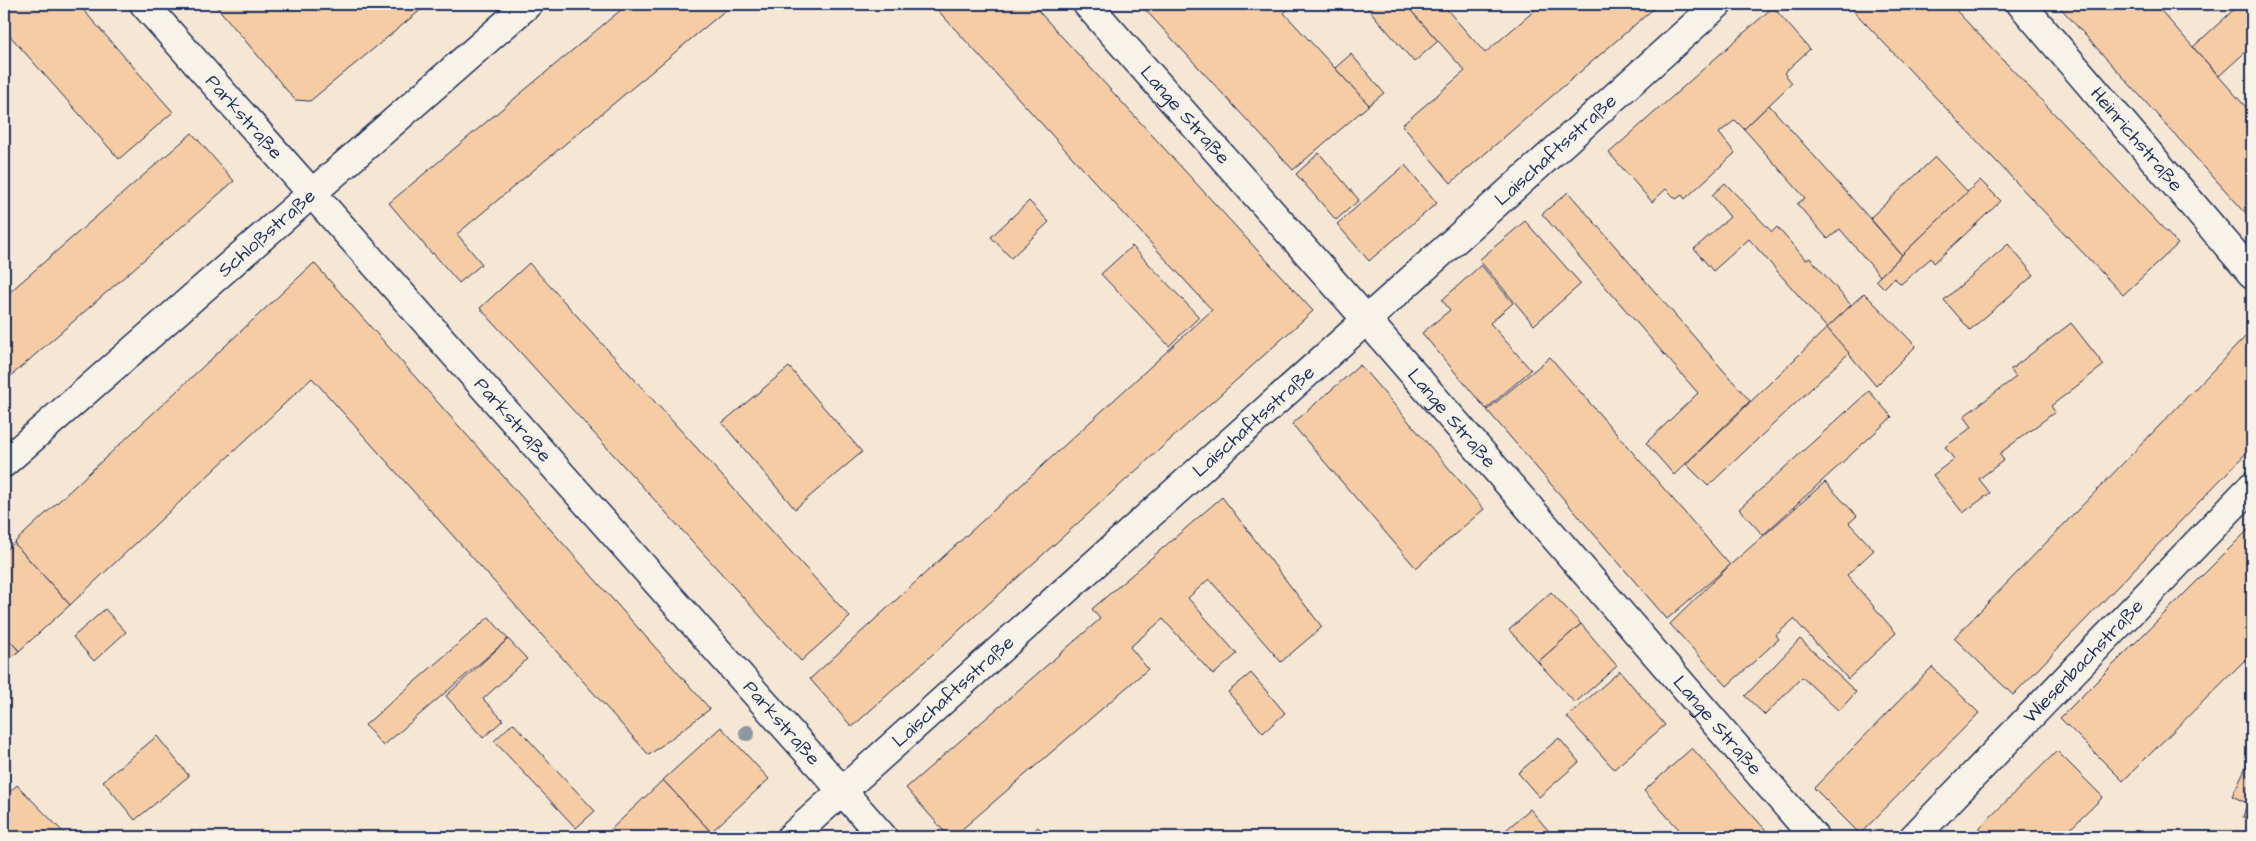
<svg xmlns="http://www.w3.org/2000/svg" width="2256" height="841" viewBox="0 0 2256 841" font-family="'Architects Daughter',sans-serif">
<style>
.building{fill:#f5cca4;stroke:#1b2f5e}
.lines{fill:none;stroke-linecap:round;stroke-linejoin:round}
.minor-casing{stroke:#1b2f5e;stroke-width:31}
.minor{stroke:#f7f3e8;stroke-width:28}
.tree{fill:#8d979e}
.labels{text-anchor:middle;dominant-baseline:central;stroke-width:5;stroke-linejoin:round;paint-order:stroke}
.street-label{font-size:19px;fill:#1b2f5e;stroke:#f7f3e8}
</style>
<rect width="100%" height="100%" fill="#f6e7d4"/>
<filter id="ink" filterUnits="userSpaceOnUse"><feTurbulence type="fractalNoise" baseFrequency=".02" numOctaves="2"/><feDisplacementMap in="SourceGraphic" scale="10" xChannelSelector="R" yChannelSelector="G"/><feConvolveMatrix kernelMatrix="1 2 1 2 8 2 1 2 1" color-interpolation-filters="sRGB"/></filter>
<g filter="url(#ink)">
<!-- building -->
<g class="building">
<polygon points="7,4 78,4 173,112 119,159 4,29 4,7"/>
<polygon points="222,4 428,4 310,101 295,100 217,7"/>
<polygon points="628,4 733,4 457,234 482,264 459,283 433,253 432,254 389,203"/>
<polygon points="932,4 1032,4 1313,311 852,727 810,679 1212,310"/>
<polygon points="1140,4 1290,4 1292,6 1284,13 1369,105 1293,170"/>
<polygon points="1364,4 1405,4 1438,41 1414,62"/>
<polygon points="1405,4 1442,4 1485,53 1542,4 1659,4 1451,183 1402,125 1465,71"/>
<polygon points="1847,4 1950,4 2178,244 2123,295"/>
<polygon points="2057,4 2155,4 2252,114 2252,220"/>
<polygon points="2240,4 2252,4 2252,46 2219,76 2193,47"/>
<polygon points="1773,7 1810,49 1784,73 1792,83 1744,129 1735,120 1719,133 1735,153 1685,199 1682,195 1676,199 1666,189 1652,202 1609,153"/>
<polygon points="1351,54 1384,93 1369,105 1335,68"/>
<polygon points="1769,105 1902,255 1880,276 1840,229 1828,239 1797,204 1805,198 1744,129"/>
<polygon points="192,133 234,181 4,382 4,297"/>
<polygon points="1319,153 1359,200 1336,220 1296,174"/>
<polygon points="1935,157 1968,192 1902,255 1870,218"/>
<polygon points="1405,165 1437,203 1369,261 1337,224"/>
<polygon points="1980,180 2001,201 1934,263 1931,258 1901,284 1894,278 1884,288 1876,280"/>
<polygon points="1725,183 1772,232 1777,227 1806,260 1810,258 1851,305 1827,328 1749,239 1713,271 1694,249 1730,217 1712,195"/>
<polygon points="1568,192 1750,401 1674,475 1646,443 1698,393 1542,214"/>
<polygon points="1029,201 1049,222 1011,258 991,237"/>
<polygon points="1525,221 1581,284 1534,325 1479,260"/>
<polygon points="2008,244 2034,275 1970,330 1944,300"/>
<polygon points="1132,246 1199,317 1169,346 1101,274"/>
<polygon points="314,263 710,709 649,755 312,378 70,605 14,543"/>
<polygon points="529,263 850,617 801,661 480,308"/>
<polygon points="1481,265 1513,303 1490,323 1531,370 1486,409 1422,333 1450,310 1442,300"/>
<polygon points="1864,293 1916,346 1876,386 1827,328"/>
<polygon points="2071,323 2104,365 2051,406 2055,412 1999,454 2004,460 1979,479 1990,493 1963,513 1933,475 1954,459 1945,447 1972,427 1964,416 2016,377 2010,370"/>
<polygon points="1827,328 1849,353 1708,486 1686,464"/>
<polygon points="2247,335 2252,340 2252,447 2013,695 1954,638"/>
<polygon points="1550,357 1730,565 1667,619 1487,410"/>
<polygon points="1360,365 1484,509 1416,568 1292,424"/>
<polygon points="789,367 862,452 795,509 722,423"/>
<polygon points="1869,391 1892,417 1763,535 1739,509"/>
<polygon points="1825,482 1857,516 1849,523 1874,550 1847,575 1896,633 1848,679 1794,619 1776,635 1779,639 1727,686 1670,624 1730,565"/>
<polygon points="1222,497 1322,627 1281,662 1209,579 1188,598 1237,654 1213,675 1163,619 1130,647 1148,669 953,837 949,837 906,788 1100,619 1092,609"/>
<polygon points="2252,526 2252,653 2123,781 2060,718"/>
<polygon points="14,543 70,605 19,651 4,634 4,552"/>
<polygon points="1551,592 1581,624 1538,662 1509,630"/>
<polygon points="105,609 126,632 94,661 73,637"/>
<polygon points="489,617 508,639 383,746 365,725"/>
<polygon points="1581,624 1617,666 1575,703 1538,662"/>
<polygon points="4,634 19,651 4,664"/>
<polygon points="508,639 527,659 483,699 503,720 483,738 446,696"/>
<polygon points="1800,639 1856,692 1839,711 1802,677 1765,715 1745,696"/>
<polygon points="1932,667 1979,713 1860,834 1814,788"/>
<polygon points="1620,671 1665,725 1614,769 1567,717"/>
<polygon points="1251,673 1285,713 1263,733 1228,692"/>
<polygon points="513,723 595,811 576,828 494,741"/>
<polygon points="721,727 769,779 711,832 663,780"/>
<polygon points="157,736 189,776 135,820 103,781"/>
<polygon points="1559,738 1579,762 1539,797 1518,773"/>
<polygon points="1692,748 1772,837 1686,837 1644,791"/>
<polygon points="2057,751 2103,797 2062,837 1970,837"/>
<polygon points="2252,754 2252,819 2243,817 2247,803 2232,796"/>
<polygon points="663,780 711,832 706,837 609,837 606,834"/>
<polygon points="17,785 68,837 4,837 4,797"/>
<polygon points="1530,809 1554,837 1512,837 1506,830"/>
<polygon points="1038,827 1048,837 1027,837"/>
</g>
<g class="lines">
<defs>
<g id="minor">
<path id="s1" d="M144,4l739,833"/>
<path id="s2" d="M1087,4l279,315 448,518"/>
<path id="s3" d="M2021,4l231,270"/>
<path id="s4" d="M4,463l524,-459"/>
<path id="s5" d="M791,837l927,-833"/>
<path id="s6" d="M1914,837l338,-351"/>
</g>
</defs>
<!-- minor casing -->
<use href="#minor" class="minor-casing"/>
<!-- minor -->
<use href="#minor" class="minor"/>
</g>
<!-- trees -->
<circle class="tree" cx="747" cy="733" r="8"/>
</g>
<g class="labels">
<!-- street labels -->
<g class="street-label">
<text stroke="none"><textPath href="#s2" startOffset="148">Lange Straße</textPath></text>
<text stroke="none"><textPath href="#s1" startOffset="151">Parkstraße</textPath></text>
<text stroke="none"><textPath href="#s3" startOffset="178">Heinrichstraße</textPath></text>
<text stroke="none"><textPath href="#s5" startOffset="1028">Laischaftsstraße</textPath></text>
<text stroke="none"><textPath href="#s4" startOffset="349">Schloßstraße</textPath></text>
<text stroke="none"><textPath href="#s2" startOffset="552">Lange Straße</textPath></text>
<text stroke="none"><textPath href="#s1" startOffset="556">Parkstraße</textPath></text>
<text stroke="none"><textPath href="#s5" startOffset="622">Laischaftsstraße</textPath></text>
<text stroke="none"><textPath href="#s6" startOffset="244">Wiesenbachstraße</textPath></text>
<text stroke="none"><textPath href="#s5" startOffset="218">Laischaftsstraße</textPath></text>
<text stroke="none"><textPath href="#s1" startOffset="961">Parkstraße</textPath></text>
<text stroke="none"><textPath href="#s2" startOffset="958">Lange Straße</textPath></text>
</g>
</g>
<!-- margin -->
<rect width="2256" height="841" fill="none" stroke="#f7f3e8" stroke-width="20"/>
<rect x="10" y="10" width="2236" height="821" fill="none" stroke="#1b2f5e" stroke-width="2" filter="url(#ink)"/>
</svg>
